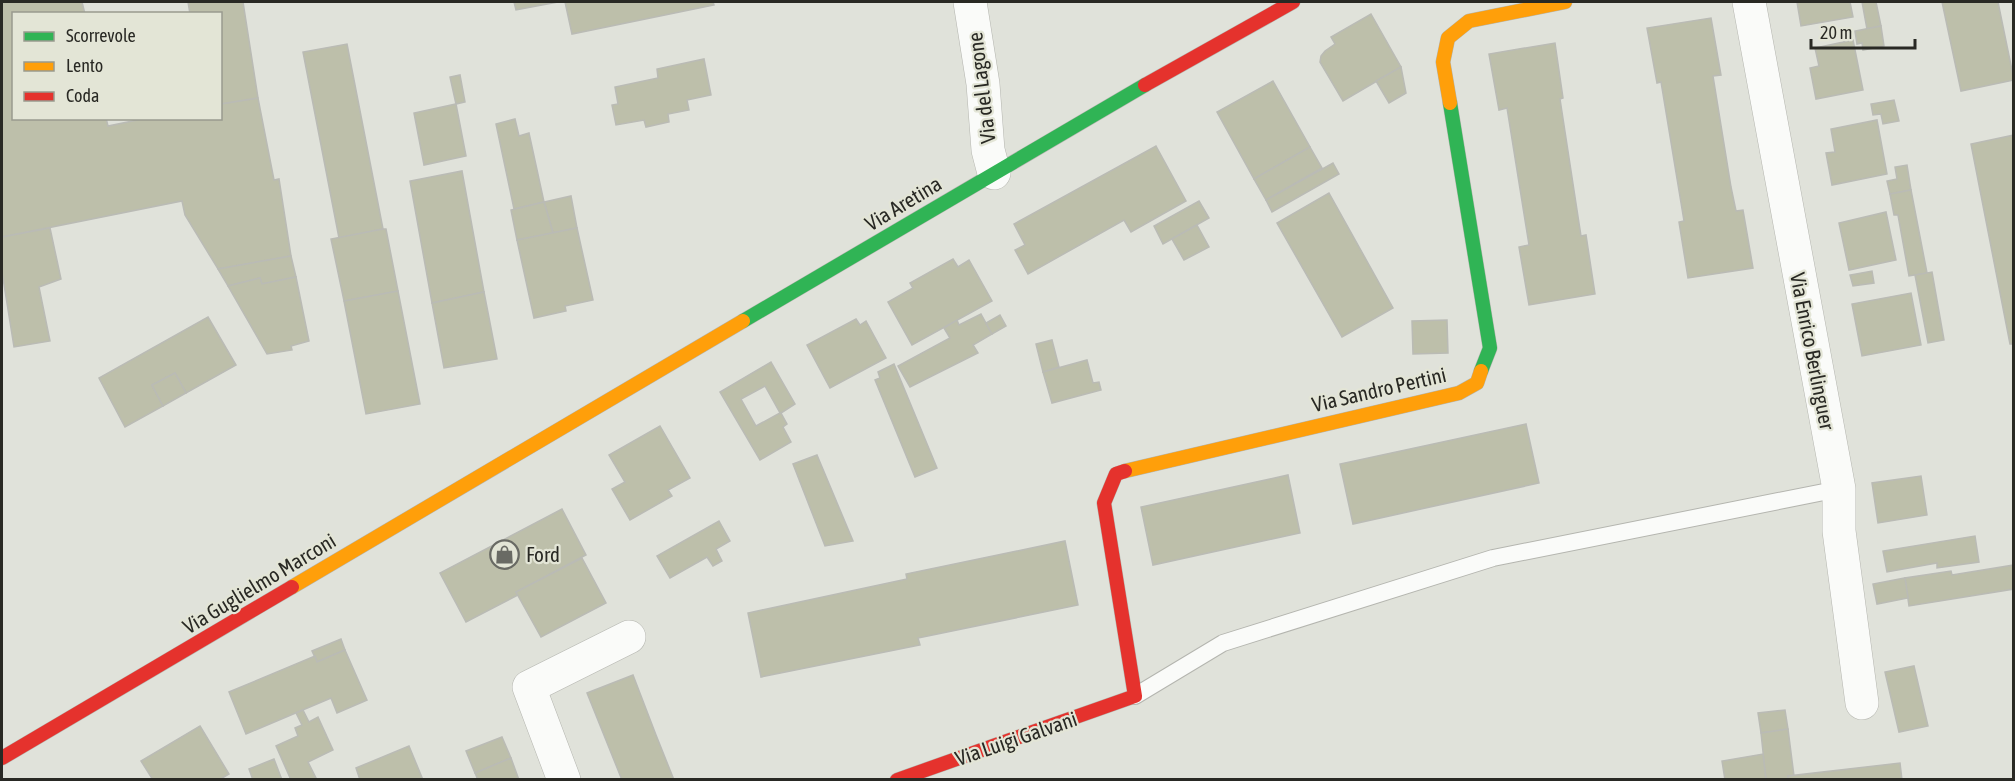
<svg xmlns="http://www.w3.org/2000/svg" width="2015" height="781" viewBox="0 0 2015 781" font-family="'Asap Condensed',sans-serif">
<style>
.building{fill:#bdbfaa;stroke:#babbb5;stroke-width:1.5;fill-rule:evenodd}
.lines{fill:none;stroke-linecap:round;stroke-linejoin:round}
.lane-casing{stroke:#b4b5af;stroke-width:18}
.street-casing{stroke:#b4b5af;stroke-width:34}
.fast-casing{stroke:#b4b5af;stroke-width:15}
.slow-casing{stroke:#b4b5af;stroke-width:15}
.jam-casing{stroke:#b4b5af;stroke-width:15}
.lane{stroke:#fafbf9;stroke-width:16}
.street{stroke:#fafbf9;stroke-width:33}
.fast{stroke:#30b455;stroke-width:14}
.slow{stroke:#ff9f0a;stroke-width:14}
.jam{stroke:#e5322d;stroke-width:14}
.labels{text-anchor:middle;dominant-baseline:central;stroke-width:4.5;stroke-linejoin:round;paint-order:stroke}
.street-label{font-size:21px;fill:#292924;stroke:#e3e5d6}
.poi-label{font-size:21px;fill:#292924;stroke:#e3e5d6;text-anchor:start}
</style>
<rect width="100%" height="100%" fill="#e0e2da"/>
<!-- building -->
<g class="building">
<polygon points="2,2 82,2 85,14 14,14 14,118 106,118 108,126 147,118 220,118 220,104 258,98 274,180 279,179 291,256 218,269 185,215 182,201 2,237"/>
<polygon points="188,2 243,2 258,98 220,104 220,14 190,14"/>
<polygon points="514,2 558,2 516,10"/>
<polygon points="565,2 713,2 714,5 572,34"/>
<polygon points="1797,2 1850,2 1853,17 1801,26"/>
<polygon points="1862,2 1876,2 1881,26 1867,29"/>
<polygon points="1942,2 1998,2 2014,80 1961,91"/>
<polygon points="1371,14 1401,67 1343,101 1320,62 1321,56 1325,51 1335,44 1331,37"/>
<polygon points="1711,18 1721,75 1713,76 1731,187 1736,211 1743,210 1753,268 1688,278 1679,222 1684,221 1661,82 1657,83 1647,28"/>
<polygon points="1881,26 1884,46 1863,50 1862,43 1857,44 1855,31"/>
<polygon points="1853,40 1863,90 1816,99 1810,68 1819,66 1815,48"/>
<polygon points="1555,43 1563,98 1560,99 1581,236 1586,235 1595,294 1529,305 1519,247 1529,245 1507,108 1499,110 1489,54"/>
<polygon points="347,44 383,229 339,238 303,52"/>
<polygon points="704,59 711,95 687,100 689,110 668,114 669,122 646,127 644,120 616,125 612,105 618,104 615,87 658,78 657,69"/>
<polygon points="1401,67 1406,93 1389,103 1376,81"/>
<polygon points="460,75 465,102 456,104 450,77"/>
<polygon points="1273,81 1310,147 1254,179 1217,112"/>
<polygon points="1894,100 1899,121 1883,124 1881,114 1873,115 1871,104"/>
<polygon points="456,104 466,156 424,165 414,113"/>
<polygon points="515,119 519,136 529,133 544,202 514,209 496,124"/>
<polygon points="1877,120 1887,174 1832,185 1826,153 1835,152 1831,129"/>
<polygon points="2014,135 2014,344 2010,344 1971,144"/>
<polygon points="1156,146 1186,201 1131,232 1124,220 1028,274 1015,250 1025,245 1014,224"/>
<polygon points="1310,147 1322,168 1266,200 1254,179"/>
<polygon points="1333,163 1339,174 1272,212 1266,200"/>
<polygon points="1907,165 1911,190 1890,194 1887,181 1897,179 1895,167"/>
<polygon points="462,171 484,292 432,303 410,181"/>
<polygon points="1911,190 1927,273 1909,276 1898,215 1894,215 1890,194"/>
<polygon points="1329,193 1393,308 1342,337 1277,223"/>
<polygon points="571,196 577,228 553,233 544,202"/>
<polygon points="1199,201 1209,218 1163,244 1154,226"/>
<polygon points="544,202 553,233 517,240 511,210"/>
<polygon points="1886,212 1896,260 1849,270 1839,223"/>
<polygon points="1197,225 1209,247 1184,260 1172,239"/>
<polygon points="50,228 61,279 39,287 50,341 14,347 2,272 2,237"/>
<polygon points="577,228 593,300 565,306 566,311 534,318 517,240"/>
<polygon points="383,229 386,229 398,291 344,301 331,239"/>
<polygon points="291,256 296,277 262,284 260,278 228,286 218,269"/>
<polygon points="953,259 958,267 969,260 992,301 912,345 888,302 913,288 910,283"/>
<polygon points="1872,271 1874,283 1853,286 1850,275"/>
<polygon points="1932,272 1944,340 1928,343 1915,275"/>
<polygon points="296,277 309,341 291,346 292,350 267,354 228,286 260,278 262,284"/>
<polygon points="398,291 420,404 366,414 344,301"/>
<polygon points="484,292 497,359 444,368 432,303"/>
<polygon points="1911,293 1921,345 1862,356 1852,304"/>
<polygon points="981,314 992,334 973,345 978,353 910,387 898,366 950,338 944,328 957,320 959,325"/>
<polygon points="1000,315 1006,326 992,334 986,323"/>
<polygon points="208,317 236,365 186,393 175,373 152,385 163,406 125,427 99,378"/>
<polygon points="856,319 860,325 866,321 886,358 830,388 807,345"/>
<polygon points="1447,320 1448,353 1413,354 1412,321"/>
<polygon points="1052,340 1059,367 1043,372 1036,344"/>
<polygon points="1087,360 1093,383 1099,382 1101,390 1052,403 1043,372"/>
<path d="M771,362l24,42 -14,9 6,11 -4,3 8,15 -31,18 -40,-68zM765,386l15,27 -24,13 -15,-27z"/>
<polygon points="894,364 937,468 915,477 875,380 880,378 878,372"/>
<polygon points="175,373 186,393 163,406 152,385"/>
<polygon points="1526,424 1539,483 1353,524 1340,464"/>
<polygon points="660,426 690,478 668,490 672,496 630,520 612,489 625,482 609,455"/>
<polygon points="817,455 853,541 825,546 793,464"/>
<polygon points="1288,475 1300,533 1153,565 1141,507"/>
<polygon points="1921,476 1927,515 1878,523 1872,483"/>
<polygon points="562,509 586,555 516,592 518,595 466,622 440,573"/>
<polygon points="719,521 730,541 716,549 722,561 713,566 707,557 670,578 657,556"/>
<polygon points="1975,536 1979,562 1937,568 1937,563 1887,572 1883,551"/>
<polygon points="1065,541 1078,605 918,638 920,645 761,677 748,613 907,579 906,574"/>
<polygon points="582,558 606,603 541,637 516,592"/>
<polygon points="2014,565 2014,589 1909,606 1905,578 1951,571 1952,575"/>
<polygon points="1905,578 1908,598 1877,604 1873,584"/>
<polygon points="341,639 345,650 317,662 312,651"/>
<polygon points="345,650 367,700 337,713 331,698 246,734 229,692 315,656 317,662"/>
<polygon points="1914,666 1928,726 1899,732 1885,672"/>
<polygon points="633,675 656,735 674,780 622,780 587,693"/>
<polygon points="303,710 309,722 318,717 333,750 308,762 317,780 291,780 276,746 298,736 295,728 302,725 296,713"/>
<polygon points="1785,710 1788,729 1761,733 1758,713"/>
<polygon points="200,726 229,774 219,780 153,780 141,761"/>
<polygon points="1788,729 1794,776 1788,776 1788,780 1766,780 1761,733"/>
<polygon points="502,737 511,758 475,773 466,751"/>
<polygon points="409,746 423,780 360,780 356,768"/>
<polygon points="1763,754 1766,780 1725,780 1722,761"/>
<polygon points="511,758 519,780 478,780 475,773"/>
<polygon points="274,759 282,780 253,780 249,769"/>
<polygon points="1900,763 1902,780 1788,780 1788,776"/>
</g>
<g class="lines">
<defs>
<polyline id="lane" points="1135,696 1223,643 1493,558 1839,489"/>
<g id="street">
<polyline points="970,2 983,84 988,150 994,173"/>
<polyline points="1749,2 1839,489 1839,531 1862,703"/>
<polyline points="564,780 529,687 629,637"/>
</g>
<g id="fast">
<polyline points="1450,103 1490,348 1481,371"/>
<polyline points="743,321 1145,85"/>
</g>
<g id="slow">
<polyline points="1450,103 1443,62 1448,38 1469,21 1565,2"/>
<polyline points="1125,471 1459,393 1477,383 1481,371"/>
<polyline points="292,587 743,321"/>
</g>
<g id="jam">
<polyline points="1145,85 1293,2"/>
<polyline points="2,758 292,587"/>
<polyline points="897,780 1135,696 1104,503 1116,474 1125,471"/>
</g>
</defs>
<!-- lane casing -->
<use href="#lane" class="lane-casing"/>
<!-- street casing -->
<use href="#street" class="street-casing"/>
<!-- fast casing -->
<use href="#fast" class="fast-casing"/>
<!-- slow casing -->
<use href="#slow" class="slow-casing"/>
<!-- jam casing -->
<use href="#jam" class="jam-casing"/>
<!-- lane -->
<use href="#lane" class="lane"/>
<!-- street -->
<use href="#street" class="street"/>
<!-- fast -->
<use href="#fast" class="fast"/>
<!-- slow -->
<use href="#slow" class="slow"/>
<!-- jam -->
<use href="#jam" class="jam"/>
</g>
<!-- icons -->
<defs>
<symbol id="shop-ring" viewBox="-11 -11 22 22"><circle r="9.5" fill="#e3e5d6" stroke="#696a64" stroke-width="1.5"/><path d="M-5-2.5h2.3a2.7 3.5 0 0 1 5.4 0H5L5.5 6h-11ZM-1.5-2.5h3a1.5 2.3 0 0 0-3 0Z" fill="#696a64"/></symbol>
</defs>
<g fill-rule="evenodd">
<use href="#shop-ring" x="488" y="538" width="33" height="33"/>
</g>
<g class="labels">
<!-- street labels -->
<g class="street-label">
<text transform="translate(981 88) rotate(-97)">Via del Lagone</text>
<text transform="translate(903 203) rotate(-31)">Via Aretina</text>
<text transform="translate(1813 351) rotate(79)">Via Enrico Berlinguer</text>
<text transform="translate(1379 389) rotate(-13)">Via Sandro Pertini</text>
<text transform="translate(259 583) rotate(-31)">Via Guglielmo Marconi</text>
<text transform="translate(1016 738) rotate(-19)">Via Luigi Galvani</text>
</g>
<!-- poi labels -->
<g class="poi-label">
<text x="526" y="554">Ford</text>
</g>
</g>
<!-- border -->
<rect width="2015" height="781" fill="none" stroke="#292924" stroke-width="6"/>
<!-- legend -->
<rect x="12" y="12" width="210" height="108" fill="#e3e5d6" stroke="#999a8f" stroke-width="1.5"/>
<rect x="24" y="32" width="30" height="9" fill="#30b455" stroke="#999a8f" stroke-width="1.5"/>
<text x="66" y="42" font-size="18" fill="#292924">Scorrevole</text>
<rect x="24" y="62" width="30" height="9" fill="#ff9f0a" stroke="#999a8f" stroke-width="1.5"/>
<text x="66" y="72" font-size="18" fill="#292924">Lento</text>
<rect x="24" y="92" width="30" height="9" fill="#e5322d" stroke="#999a8f" stroke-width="1.5"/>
<text x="66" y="102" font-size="18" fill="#292924">Coda</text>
<!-- scale -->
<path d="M1811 39v9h104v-9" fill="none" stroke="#292924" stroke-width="3"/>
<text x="1820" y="39" font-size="18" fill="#292924" stroke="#e3e5d6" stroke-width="4.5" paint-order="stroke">20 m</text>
</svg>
